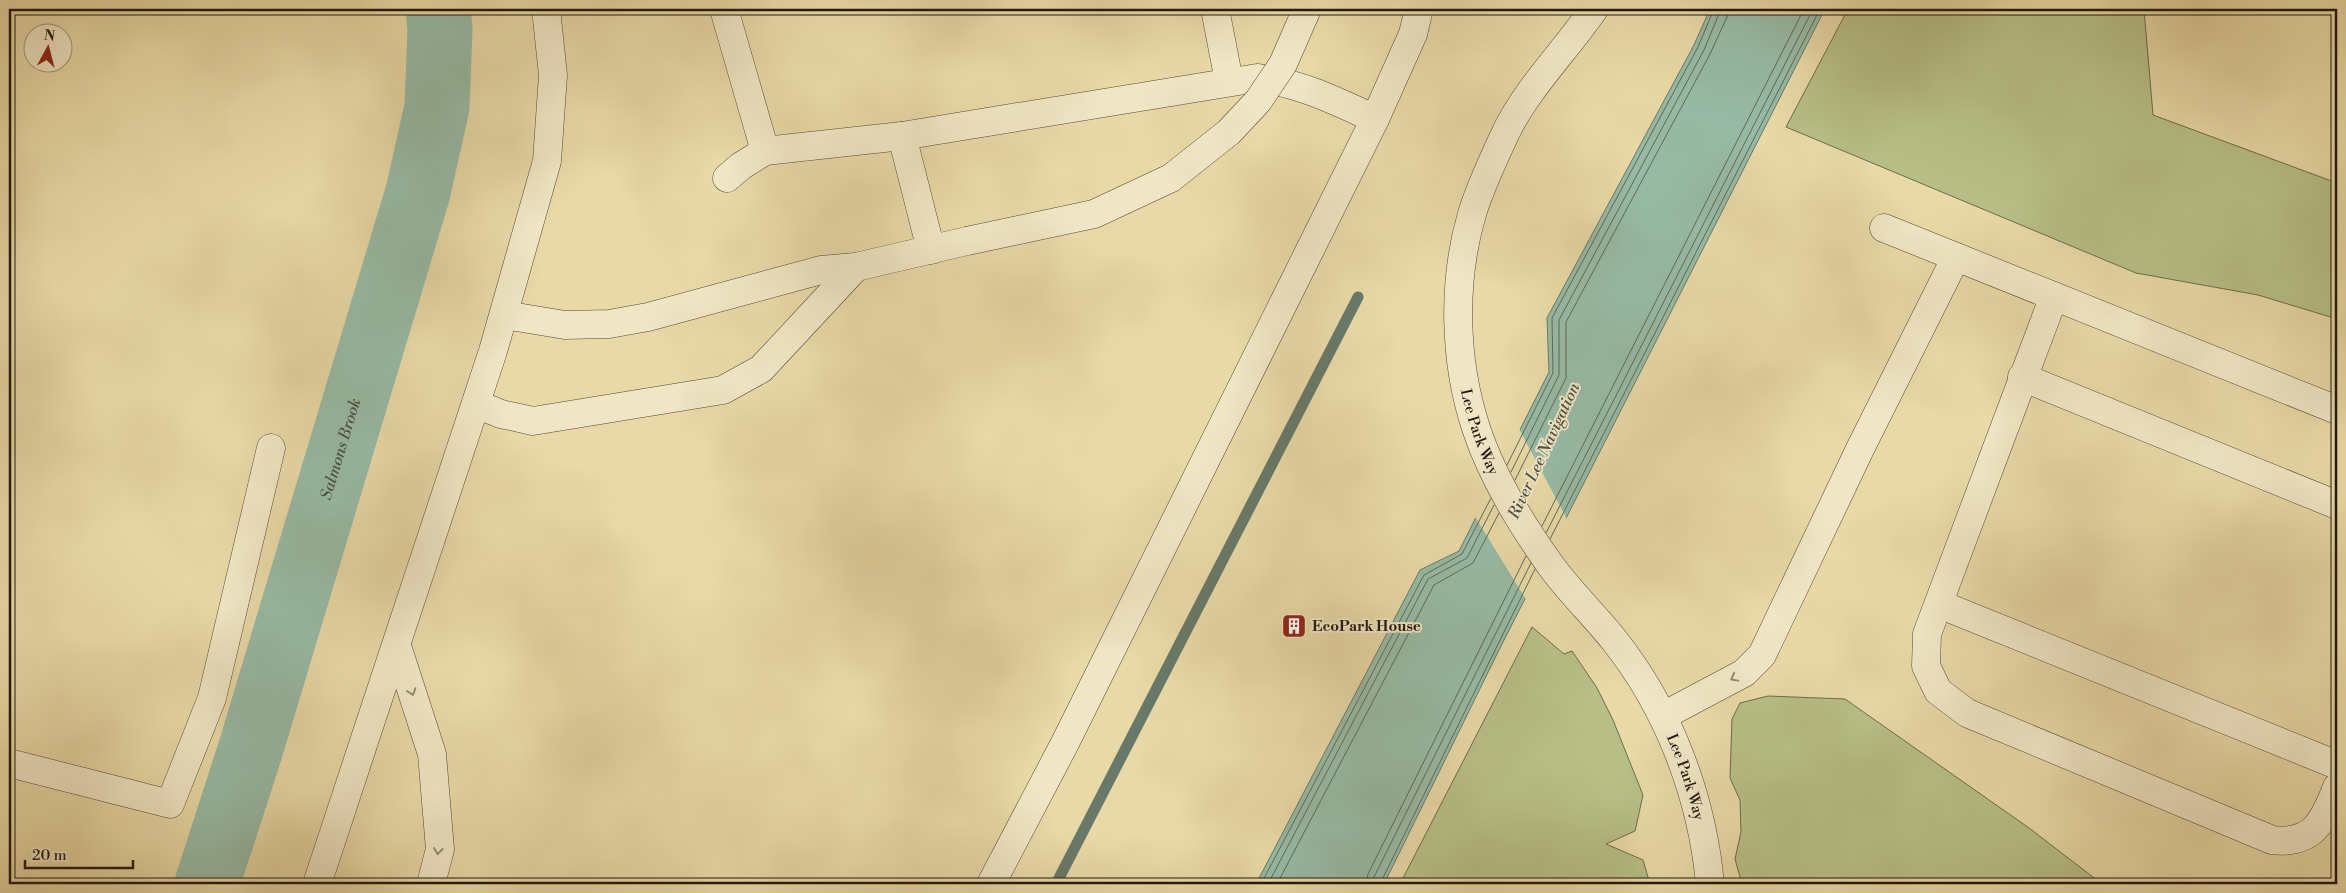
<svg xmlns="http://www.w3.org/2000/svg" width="2346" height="893" viewBox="0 0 2346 893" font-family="'Libre Bodoni',serif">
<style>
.green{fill:#b7bf86;stroke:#6c6c4b}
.water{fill:#97baa5;stroke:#687969}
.pier{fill:#e8d9a6}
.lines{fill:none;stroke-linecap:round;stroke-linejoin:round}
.shore{stroke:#5c695a;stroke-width:1}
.stream{stroke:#687969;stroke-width:11}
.river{stroke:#97baa5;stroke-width:65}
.minor-casing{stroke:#544836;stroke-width:29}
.minor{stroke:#f0e6c5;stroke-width:28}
.minor-bridge-casing{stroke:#544836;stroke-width:29;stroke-linecap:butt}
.minor-bridge{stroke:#f0e6c5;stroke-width:28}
.oneway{stroke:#938974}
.labels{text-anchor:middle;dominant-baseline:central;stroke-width:4;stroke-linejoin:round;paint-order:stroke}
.street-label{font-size:15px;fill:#221810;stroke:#f0e6c5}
.poi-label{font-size:15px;font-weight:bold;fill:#221810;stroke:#f0e6c5;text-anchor:start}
.water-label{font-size:16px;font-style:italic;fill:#4b5144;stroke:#f0e6c5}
</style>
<rect width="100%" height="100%" fill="#e8d9a6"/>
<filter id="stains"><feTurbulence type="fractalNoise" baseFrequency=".004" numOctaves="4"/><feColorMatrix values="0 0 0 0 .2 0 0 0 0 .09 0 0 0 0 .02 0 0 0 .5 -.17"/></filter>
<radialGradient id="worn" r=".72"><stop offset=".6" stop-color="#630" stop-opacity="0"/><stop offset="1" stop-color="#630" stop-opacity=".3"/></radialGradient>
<!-- green -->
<g class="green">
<polygon points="1848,9 2144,9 2153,115 2337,183 2337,319 2258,295 2136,273 1786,127"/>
<polygon points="1532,627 1564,654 1572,651 1597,688 1613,720 1643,795 1635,831 1606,844 1643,860 1650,884 1400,884"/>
<polygon points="1768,696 1845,699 2029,828 2102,884 1742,884 1735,859 1741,832 1740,800 1730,778 1732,719 1740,703"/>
</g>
<!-- water -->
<polygon class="water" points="1710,9 1825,9 1500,648 1384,884 1256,884 1420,570 1459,551 1549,372 1547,318 1694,45"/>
<!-- pier -->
<polygon class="pier" points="1518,427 1568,521 1527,601 1474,515"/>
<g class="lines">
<!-- shore -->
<g class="shore">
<polyline points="1507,465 1553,373 1552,318 1698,47 1714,9"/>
<polyline points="1511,472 1559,375 1559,320 1704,50 1721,9"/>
<polyline points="1515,480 1566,378 1566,322 1710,54 1727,17 1728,9"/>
<polyline points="1542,526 1804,9"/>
<polyline points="1546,533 1813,9"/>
<polyline points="1550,539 1820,9"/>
<polyline points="1261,884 1424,575 1462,554 1491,498"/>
<polyline points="1268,884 1428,579 1467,558 1494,505"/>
<polyline points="1277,884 1434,585 1473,563 1499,513"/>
<polyline points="1366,884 1368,874 1526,556"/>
<polyline points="1373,884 1374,877 1531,563"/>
<polyline points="1380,884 1535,569"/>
</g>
<!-- stream -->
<polyline class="stream" points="1056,884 1358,297"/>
<!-- river -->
<path class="river" id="s1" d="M207,884l43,-133 168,-559 19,-85 3,-77 -2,-21"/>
<defs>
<g id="minor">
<polyline points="724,9 765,151"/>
<polyline points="1215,9 1229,81"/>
<path id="s2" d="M1594,9c-28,41 -66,78 -88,123 -12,26 -26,55 -34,82 -20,68 -18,147 4,214 16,49 45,96 75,138 19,26 43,49 63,74 55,69 88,157 96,244"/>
<polyline points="902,136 931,250"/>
<path d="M727,178l14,-12 24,-15 137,-15 355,-58c43,5 79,23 118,41"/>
<polyline points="1884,228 2337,410"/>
<path d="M2054,296l-127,338 -1,32 12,25 29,22 305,127c41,5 52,-19 65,-53"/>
<polyline points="504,315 565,325 609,324 648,317 821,270 856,267"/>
<polyline points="2022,377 2337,505"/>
<polyline points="476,404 501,414 533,421 723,390 761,369 856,267 967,241"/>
<polyline points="1939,604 2337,765"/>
<polyline points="397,646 432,754 440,849 431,884"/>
<polyline points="1663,716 1744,673 1762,655 1860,449 1956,257"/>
<polyline points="9,763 170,804 212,698 271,448"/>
<polyline points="317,884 493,351 547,161 553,75 546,9"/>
<polyline points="991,884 1065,743 1375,119 1413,34 1419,9"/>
</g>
</defs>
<!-- minor casing -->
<use href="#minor" class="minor-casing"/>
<!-- minor -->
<use href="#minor" class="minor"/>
<defs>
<polyline id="minor-bridge" points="967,241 1094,214 1171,178 1229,132 1258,101 1283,64 1307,9"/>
</defs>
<!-- minor-bridge casing -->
<use href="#minor-bridge" class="minor-bridge-casing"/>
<!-- minor-bridge -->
<use href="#minor-bridge" class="minor-bridge"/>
</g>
<!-- one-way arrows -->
<defs><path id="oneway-chevron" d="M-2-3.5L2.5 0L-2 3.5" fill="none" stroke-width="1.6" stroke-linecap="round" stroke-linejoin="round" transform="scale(1.25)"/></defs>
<g class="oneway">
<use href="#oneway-chevron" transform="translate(1734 678) rotate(151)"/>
<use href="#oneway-chevron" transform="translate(412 692) rotate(72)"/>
<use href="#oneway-chevron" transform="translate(438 851) rotate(97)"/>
</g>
<!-- icons -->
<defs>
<symbol id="building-square" viewBox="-11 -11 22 22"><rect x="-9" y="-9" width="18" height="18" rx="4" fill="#8f2418" stroke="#f0e6c5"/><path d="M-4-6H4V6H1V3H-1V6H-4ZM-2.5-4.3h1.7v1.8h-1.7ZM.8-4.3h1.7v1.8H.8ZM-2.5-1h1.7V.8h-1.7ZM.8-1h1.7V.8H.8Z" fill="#fff"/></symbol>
</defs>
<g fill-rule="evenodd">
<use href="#building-square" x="1280" y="612" width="28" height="28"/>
</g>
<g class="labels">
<!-- street labels -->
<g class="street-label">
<text stroke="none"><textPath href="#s2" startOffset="462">Lee Park Way</textPath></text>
<text stroke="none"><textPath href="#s2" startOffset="868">Lee Park Way</textPath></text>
</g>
<!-- poi labels -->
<g class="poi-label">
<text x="1312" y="626">EcoPark House</text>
</g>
<!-- water labels -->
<g class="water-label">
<text stroke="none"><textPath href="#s1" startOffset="455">Salmons Brook</textPath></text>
<text transform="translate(1544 451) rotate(-65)">River Lee Navigation</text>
</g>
</g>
<!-- margin -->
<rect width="2346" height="893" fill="none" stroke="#e8d9a6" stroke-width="30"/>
<rect x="10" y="10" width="2326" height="873" fill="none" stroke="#221810" stroke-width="2.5"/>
<rect x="15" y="15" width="2316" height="863" fill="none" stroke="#221810"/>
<!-- north arrow -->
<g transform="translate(48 48) rotate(7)"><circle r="24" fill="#f0e6c5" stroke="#9e947d"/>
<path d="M0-4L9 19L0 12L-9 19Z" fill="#8f2418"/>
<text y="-8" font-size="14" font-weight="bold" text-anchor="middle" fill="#221810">N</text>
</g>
<!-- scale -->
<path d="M25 860v8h108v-8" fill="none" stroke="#221810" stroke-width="2.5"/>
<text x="32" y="860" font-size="15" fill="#221810" stroke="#f0e6c5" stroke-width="4" paint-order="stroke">20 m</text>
<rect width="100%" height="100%" filter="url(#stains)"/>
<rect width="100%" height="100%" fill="url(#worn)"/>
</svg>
